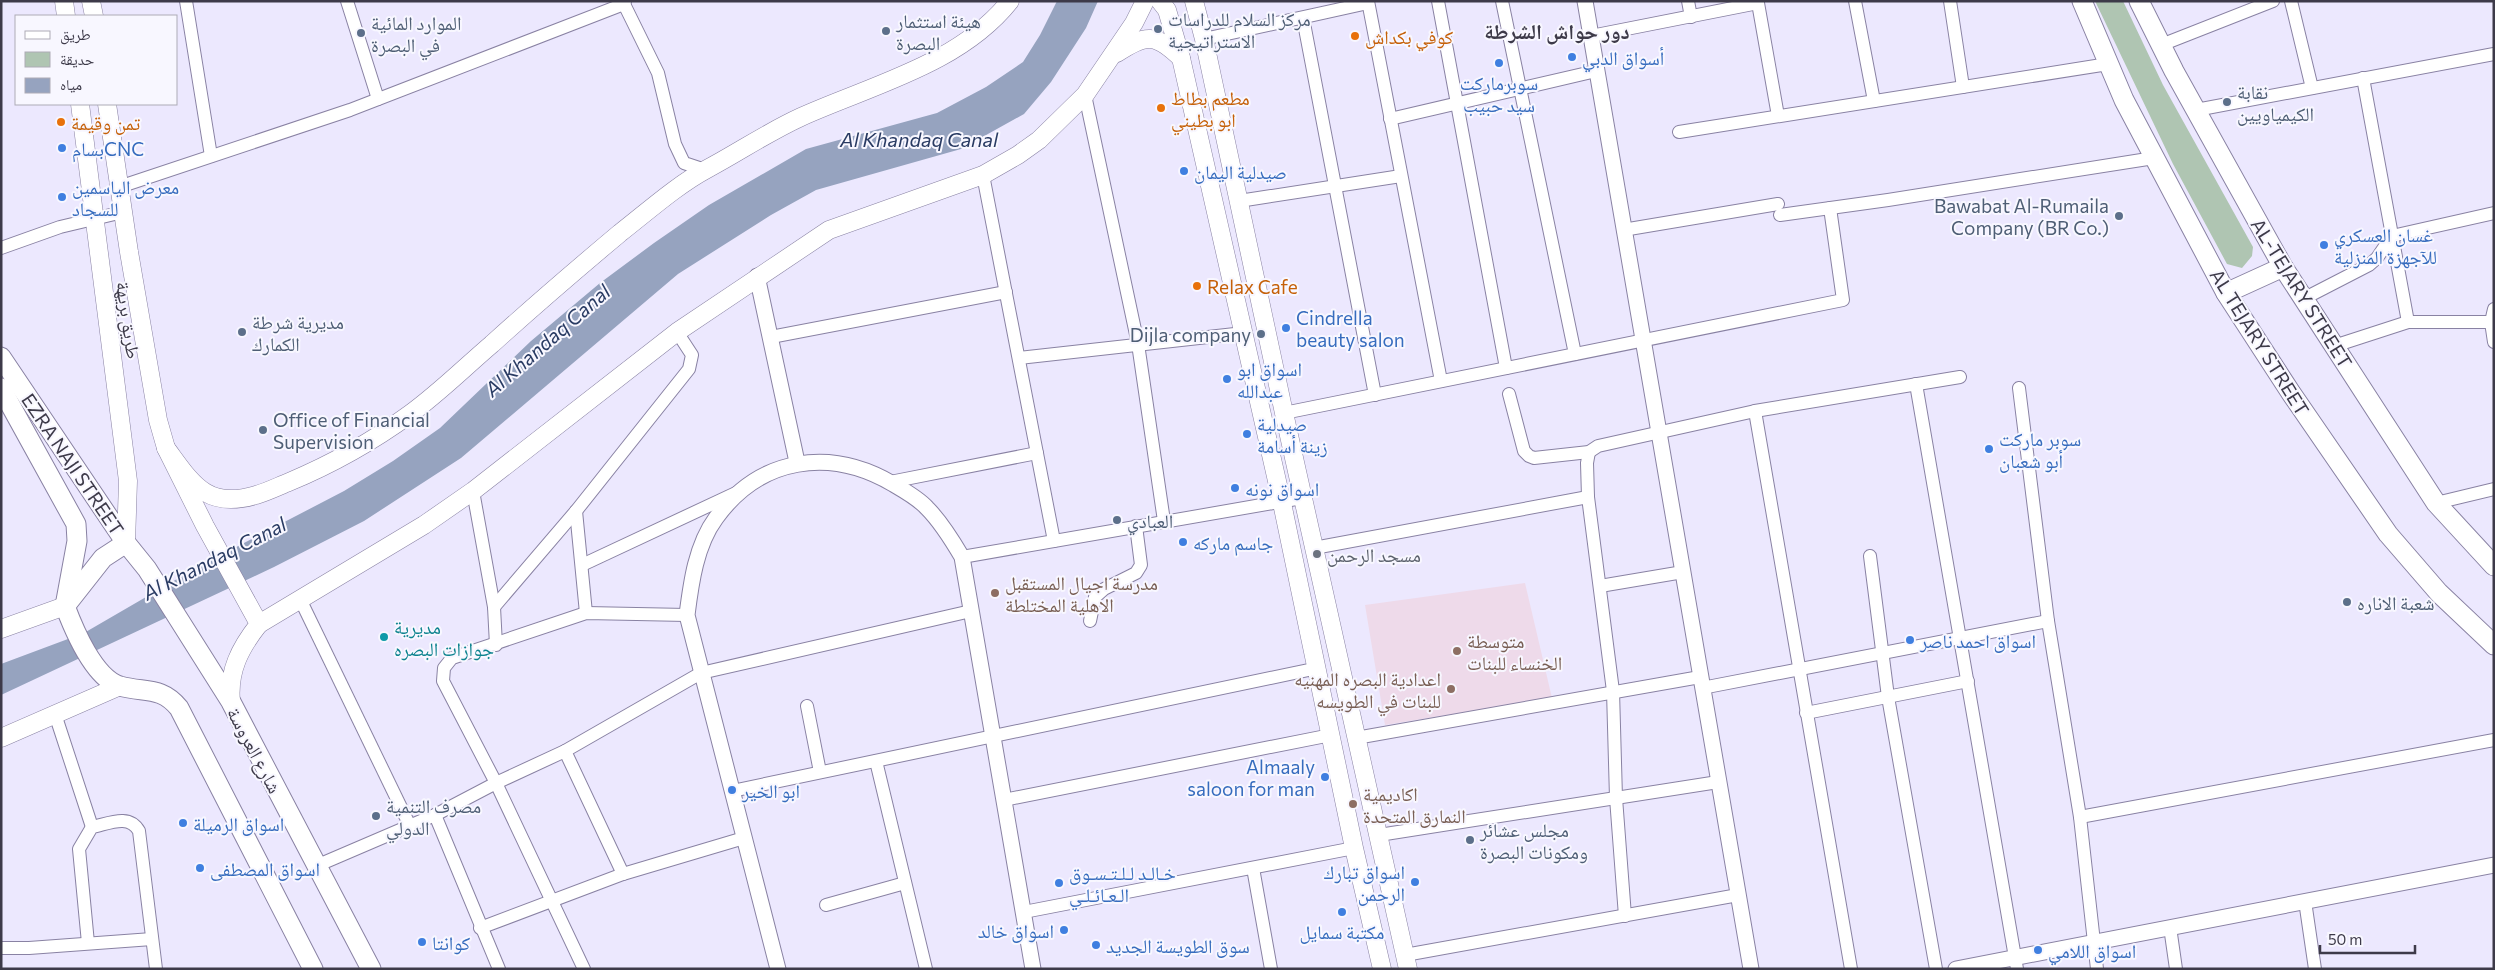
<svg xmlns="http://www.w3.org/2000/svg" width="2495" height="970" viewBox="0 0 2495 970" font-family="Commissioner,'Noto Naskh Arabic',sans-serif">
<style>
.education{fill:#eedaea}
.green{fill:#afc5b2}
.water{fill:#96a3bf}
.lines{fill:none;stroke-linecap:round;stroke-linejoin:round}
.minor-casing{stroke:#8982a3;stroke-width:14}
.tertiary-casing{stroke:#8982a3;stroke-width:17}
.secondary-casing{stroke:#8982a3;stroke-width:19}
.primary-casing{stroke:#8982a3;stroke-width:21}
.minor{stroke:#fff;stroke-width:12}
.tertiary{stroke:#fff;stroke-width:15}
.secondary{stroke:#fff;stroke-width:18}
.primary{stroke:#fff;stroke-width:19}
.service-dot{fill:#5c6f8a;stroke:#f8f7ff;stroke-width:2}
.food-dot{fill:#e8710a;stroke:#f8f7ff;stroke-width:2}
.shop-dot{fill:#3f7fe0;stroke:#f8f7ff;stroke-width:2}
.worship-dot{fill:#6b7280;stroke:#f8f7ff;stroke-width:2}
.education-dot{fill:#8d6e63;stroke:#f8f7ff;stroke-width:2}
.culture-dot{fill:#0f9aa8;stroke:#f8f7ff;stroke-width:2}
.labels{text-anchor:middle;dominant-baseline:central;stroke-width:4;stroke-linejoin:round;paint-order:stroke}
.service-label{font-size:19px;fill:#4e5e75;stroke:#f8f7ff;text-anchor:start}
.food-label{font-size:19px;fill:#c56008;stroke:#f8f7ff;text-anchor:start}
.shop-label{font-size:19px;fill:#366cbe;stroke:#f8f7ff;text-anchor:start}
.street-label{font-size:19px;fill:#3d3a49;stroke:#f8f7ff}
.worship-label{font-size:19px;fill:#5b616d;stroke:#f8f7ff;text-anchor:start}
.education-label{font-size:19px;fill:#785e54;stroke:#f8f7ff;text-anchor:start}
.culture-label{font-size:19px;fill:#0d838f;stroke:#f8f7ff;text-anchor:start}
.water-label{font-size:20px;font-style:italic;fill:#293b63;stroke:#f8f7ff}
.quarter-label{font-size:21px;font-weight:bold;fill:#3d3a49;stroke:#f8f7ff}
</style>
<rect width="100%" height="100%" fill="#ece8fe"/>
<!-- education -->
<polygon class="education" points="1525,583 1552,698 1385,725 1365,605"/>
<!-- green -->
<polygon class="green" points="2095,1 2123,1 2163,85 2253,247 2252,256 2242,268 2227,264 2173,164"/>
<!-- water -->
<polygon class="water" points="1057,1 1098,1 1086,28 1051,82 1024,114 961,149 816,190 771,215 678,274 461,458 364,521 274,567 1,695 1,664 84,633 196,568 344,491 393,461 440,428 531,341 600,283 654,243 709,205 806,149 937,113 986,87 1023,62 1040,35"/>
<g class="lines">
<defs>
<g id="minor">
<polyline points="186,1 211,156"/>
<polyline points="347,1 378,99"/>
<polyline points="1368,1 1441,381"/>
<polyline points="1438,1 1506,368"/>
<polyline points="1502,1 1575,354"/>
<polyline points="1688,1 1691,17"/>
<polyline points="1855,1 1874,101"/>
<polyline points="1950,1 1963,87"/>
<polyline points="2291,1 2312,88"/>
<polyline points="624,4 658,73 675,144 684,163 705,170"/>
<polyline points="1303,18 1375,395"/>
<polyline points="1591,36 1758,3 1778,116"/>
<polyline points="1204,39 1368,3"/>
<polyline points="2161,45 2273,1"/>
<polyline points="2363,78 2408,322"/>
<polyline points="1085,95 1138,344 1164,521"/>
<polyline points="2196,110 2494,54"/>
<polyline points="1390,119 1596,71"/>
<polyline points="1679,132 2108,64"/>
<polyline points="983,175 1054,541"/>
<polyline points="119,187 350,110 624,4 625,1"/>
<polyline points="1239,201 1401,176"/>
<polyline points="1780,215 1888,200 2154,158"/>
<polyline points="1623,230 1778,204"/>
<polyline points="1,248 60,227 123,212"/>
<polyline points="2303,299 2369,265 2377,258 2392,236 2494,213"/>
<polyline points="2494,309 2491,322 2494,342"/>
<polyline points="771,337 1006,292"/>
<polyline points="2334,346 2408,322 2491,322"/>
<polyline points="1019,358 1244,333"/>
<polyline points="1916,384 2017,969"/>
<polyline points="2019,388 2048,621 2080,817 2097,969"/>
<polyline points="1509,394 1524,451 1529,456 1534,458 1589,452 1598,446 1755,411 1960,377"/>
<polyline points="1755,411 1851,969"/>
<polyline points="1284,413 1843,300 1830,208"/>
<polyline points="1589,452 1587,463 1588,497 1613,691 1616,798 1625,916"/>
<polyline points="890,482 1037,453"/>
<polyline points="473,491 494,607 496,645"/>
<polyline points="2436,503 2494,489"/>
<polyline points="576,511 586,613"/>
<polyline points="1314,548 1588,497"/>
<polyline points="1870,556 1888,697 1936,969"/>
<polyline points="962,557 1302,498"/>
<polyline points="582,565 738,492"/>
<polyline points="1600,586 1683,572"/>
<polyline points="300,599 410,826"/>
<polyline points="494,607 576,511 689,369 692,355 677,332"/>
<polyline points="1090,621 1095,597 1104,589 1136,573 1141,565 1136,526"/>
<polyline points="1702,688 2048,621"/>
<polyline points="807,706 820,772"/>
<polyline points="1806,713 1968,681"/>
<polyline points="55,714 92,827"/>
<polyline points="1356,738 1700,677"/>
<polyline points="565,751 623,874"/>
<polyline points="876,761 926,969"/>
<polyline points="732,791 1318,668"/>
<polyline points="1004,800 1331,735"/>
<polyline points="435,815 499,969"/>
<polyline points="2080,817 2494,740"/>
<polyline points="1379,835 1718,782"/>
<polyline points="316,866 435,815 496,783 565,751 701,673 971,611"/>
<polyline points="1253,868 1271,969"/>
<polyline points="2305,901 2315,969"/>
<polyline points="826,905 905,883"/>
<polyline points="1024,912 1354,848"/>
<polyline points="2170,927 2176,969"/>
<polyline points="480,928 623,874 744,838"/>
<path d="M88,943l-9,-94 13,-22c16,-3 37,-14 47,4l17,138"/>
<polyline points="1,948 29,948 152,939"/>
<polyline points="1405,955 1738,895"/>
<polyline points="584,969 496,783 443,681 444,668 452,658 586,613 687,615"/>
</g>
<g id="tertiary">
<polyline points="1585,1 1751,969"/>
<polyline points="757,276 797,462"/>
<path d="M778,969l-91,-354c4,-32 9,-70 29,-97 44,-61 114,-71 177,-34 12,7 25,14 34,24 14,14 25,32 35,49l71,412"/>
<polyline points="1956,969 2494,865"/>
</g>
<g id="secondary">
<polyline points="64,1 66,16"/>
<polyline points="91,1 94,16"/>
<polyline points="1160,1 1167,10 1181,58 1282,503 1354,848 1382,969"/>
<polyline points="1194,1 1204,39 1284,413 1408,969"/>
<path d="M1117,53c29,-19 38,-20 64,5"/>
<polyline points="80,104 128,481 126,543"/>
<path d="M107,104l22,148 29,168 8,28 39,78 54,98c-19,24 -31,47 -28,78"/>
<path d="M166,448c26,35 40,62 90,47 11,-3 23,-9 33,-13 43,-18 84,-41 121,-68 29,-21 55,-47 82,-70 42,-38 85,-75 128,-111 27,-21 57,-48 87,-64 32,-17 61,-37 94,-52 71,-32 159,-53 209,-116"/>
<polyline points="259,624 424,525 473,491 677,332 829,230 983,175 1018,155 1039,140 1085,95 1134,23 1145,1"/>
<polyline points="1,629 65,606"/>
<polyline points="1,738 120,686"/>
</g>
<g id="primary">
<polyline points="2082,1 2124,100 2226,293 2291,393 2388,534 2439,593 2494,645"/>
<polyline points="2139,1 2174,71 2283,267 2436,503 2494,566"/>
<polyline points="2226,293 2283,267"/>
<polyline points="1,357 126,543 147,569 231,702 371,969"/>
<polyline points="1,388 76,524 77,541 65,606"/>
<polyline points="66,605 103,558 126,543"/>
<path d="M65,606c9,24 29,72 55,80 25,7 41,0 59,22l134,261"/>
</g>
</defs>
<!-- minor casing -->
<use href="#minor" class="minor-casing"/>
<!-- tertiary casing -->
<use href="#tertiary" class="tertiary-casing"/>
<!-- secondary casing -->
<use href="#secondary" class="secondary-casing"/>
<!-- primary casing -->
<use href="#primary" class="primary-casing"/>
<!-- minor -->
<use href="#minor" class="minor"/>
<!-- tertiary -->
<use href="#tertiary" class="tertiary"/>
<!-- secondary -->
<use href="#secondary" class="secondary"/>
<!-- primary -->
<use href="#primary" class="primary"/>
</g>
<!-- markers -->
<g class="service-dot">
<circle cx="1158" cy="29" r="5"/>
<circle cx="886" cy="31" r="5"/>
<circle cx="361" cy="33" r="5"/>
<circle cx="2227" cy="102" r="5"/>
<circle cx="2119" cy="216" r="5"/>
<circle cx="242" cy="332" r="5"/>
<circle cx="1261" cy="334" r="5"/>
<circle cx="263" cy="430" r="5"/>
<circle cx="1117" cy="520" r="5"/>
<circle cx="2347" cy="602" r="5"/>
<circle cx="376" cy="816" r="5"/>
<circle cx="1470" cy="840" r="5"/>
</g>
<g class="food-dot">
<circle cx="1355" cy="36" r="5"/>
<circle cx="1161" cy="108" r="5"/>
<circle cx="61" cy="122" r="5"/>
<circle cx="1197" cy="286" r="5"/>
</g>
<g class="shop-dot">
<circle cx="1572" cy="57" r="5"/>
<circle cx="1499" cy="63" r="5"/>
<circle cx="62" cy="148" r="5"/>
<circle cx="1184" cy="171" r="5"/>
<circle cx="62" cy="197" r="5"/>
<circle cx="2324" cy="245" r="5"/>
<circle cx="1286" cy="328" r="5"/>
<circle cx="1227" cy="379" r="5"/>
<circle cx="1247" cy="434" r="5"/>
<circle cx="1989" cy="449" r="5"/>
<circle cx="1235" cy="488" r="5"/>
<circle cx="1183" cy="542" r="5"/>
<circle cx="1910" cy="640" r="5"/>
<circle cx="1325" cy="777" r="5"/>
<circle cx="732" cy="790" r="5"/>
<circle cx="183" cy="823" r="5"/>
<circle cx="200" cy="868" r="5"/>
<circle cx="1415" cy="882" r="5"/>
<circle cx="1059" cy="883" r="5"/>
<circle cx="1342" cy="912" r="5"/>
<circle cx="1064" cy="930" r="5"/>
<circle cx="422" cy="942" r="5"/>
<circle cx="1096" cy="945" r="5"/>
<circle cx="2038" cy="950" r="5"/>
</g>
<circle class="worship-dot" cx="1317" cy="554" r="5"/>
<g class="education-dot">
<circle cx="995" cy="593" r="5"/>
<circle cx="1457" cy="651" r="5"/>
<circle cx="1451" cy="689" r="5"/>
<circle cx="1353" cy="804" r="5"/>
</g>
<circle class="culture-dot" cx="384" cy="637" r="5"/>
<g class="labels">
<!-- service labels -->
<g class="service-label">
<text x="1168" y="18">مركز السلام للدراسات<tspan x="1168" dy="22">الاستراتيجية</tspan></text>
<text x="896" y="20">هيئة استثمار<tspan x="896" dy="22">البصرة</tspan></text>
<text x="371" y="22">الموارد المائية<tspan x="371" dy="22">في البصرة</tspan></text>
<text x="2237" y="91">نقابة<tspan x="2237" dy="22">الكيمياويين</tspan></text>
<text x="2109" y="205" text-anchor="end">Bawabat Al-Rumaila<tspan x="2109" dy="22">Company (BR Co.)</tspan></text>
<text x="252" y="321">مديرية شرطة<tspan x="252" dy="22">الكمارك</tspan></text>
<text x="1251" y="334" text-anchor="end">Dijla company</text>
<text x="273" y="419">Office of Financial<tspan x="273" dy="22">Supervision</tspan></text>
<text x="1127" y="520">العبادي</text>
<text x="2357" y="602">شعبة الاناره</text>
<text x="386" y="805">مصرف التنمية<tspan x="386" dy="22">الدولي</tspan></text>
<text x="1480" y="829">مجلس عشائر<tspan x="1480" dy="22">ومكونات البصرة</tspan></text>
</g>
<!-- food labels -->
<g class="food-label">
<text x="1365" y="36">كوفي بكداش</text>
<text x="1171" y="97">مطعم بطاط<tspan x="1171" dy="22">ابو بطيني</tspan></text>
<text x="71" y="122">تمن وقيمة</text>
<text x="1207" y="286">Relax Cafe</text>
</g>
<!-- shop labels -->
<g class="shop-label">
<text x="1582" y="57">أسواق الدبي</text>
<text x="1499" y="82" text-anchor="middle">سوبرماركت<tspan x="1499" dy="22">سيد حبيب</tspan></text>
<text x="72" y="148">بسامCNC</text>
<text x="1194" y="171">صيدلية اليمان</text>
<text x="72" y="186">معرض الياسمين<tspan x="72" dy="22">للسجاد</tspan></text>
<text x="2334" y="234">غسان العسكري<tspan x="2334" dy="22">للآجهزة المنزلية</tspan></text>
<text x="1296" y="317">Cindrella<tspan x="1296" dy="22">beauty salon</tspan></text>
<text x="1237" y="368">اسواق ابو<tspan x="1237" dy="22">عبدالله</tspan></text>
<text x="1257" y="423">صيدلية<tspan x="1257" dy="22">زينة أسامة</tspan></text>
<text x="1999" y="438">سوبر ماركت<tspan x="1999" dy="22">أبو شعبان</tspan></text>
<text x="1245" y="488">اسواق نونه</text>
<text x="1193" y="542">جاسم ماركه</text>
<text x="1920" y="640">اسواق احمد ناصر</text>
<text x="1315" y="766" text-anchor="end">Almaaly<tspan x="1315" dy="22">saloon for man</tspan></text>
<text x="742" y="790">ابو الخير</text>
<text x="193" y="823">اسواق الرميلة</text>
<text x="210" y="868">اسواق المصطفى</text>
<text x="1405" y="871" text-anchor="end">اسواق تبارك<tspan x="1405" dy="22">الرحمن</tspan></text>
<text x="1069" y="872">خـالـد لـلـتـسـوق<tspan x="1069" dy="22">الـعـائـلـي</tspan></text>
<text x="1054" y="930" text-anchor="end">اسواق خالد</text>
<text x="1342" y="931" text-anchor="middle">مكتبة سمايل</text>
<text x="432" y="942">كوانتا</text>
<text x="1106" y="945">سوق الطويسة الجديد</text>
<text x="2048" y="950">اسواق اللامي</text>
</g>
<!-- street labels -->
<g class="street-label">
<text transform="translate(2302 293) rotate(58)">AL-TEJARY STREET</text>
<text transform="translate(129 320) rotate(82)">طريق بريهة</text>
<text transform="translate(2260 342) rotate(58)">AL TEJARY STREET</text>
<text transform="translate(73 464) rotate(56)">EZRA NAJI STREET</text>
<text transform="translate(255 750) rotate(62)">شارع العروسة</text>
</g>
<!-- worship labels -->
<g class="worship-label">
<text x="1327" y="554">مسجد الرحمن</text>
</g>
<!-- education labels -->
<g class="education-label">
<text x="1005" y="582">مدرسة اجيال المستقبل<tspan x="1005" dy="22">الاهلية المختلطة</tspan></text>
<text x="1467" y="640">متوسطة<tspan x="1467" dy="22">الخنساء للبنات</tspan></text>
<text x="1441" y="678" text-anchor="end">اعدادية البصره المهنيه<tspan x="1441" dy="22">للبنات في الطويسه</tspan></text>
<text x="1363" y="793">اكاديمية<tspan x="1363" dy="22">النمارق المتحدة</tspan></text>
</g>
<!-- culture labels -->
<g class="culture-label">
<text x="394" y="626">مديرية<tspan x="394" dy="22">جوازات البصره</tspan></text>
</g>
<!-- water labels -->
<g class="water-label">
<text x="919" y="139">Al Khandaq Canal</text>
<text transform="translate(547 340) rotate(-41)">Al Khandaq Canal</text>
<text transform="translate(214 558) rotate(-27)">Al Khandaq Canal</text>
</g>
<!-- quarter labels -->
<g class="quarter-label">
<text x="1557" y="30">دور حواش الشرطة</text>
</g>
</g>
<!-- border -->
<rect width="2495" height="970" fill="none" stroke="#3d3a49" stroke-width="5"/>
<!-- legend -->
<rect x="15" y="15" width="162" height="90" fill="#f8f7ff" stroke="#adabb6"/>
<rect x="25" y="31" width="25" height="8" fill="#ffffff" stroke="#adabb6"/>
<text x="60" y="40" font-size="15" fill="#3d3a49">طريق</text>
<rect x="25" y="52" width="25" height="15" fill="#afc5b2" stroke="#adabb6"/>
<text x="60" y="65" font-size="15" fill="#3d3a49">حديقة</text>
<rect x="25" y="78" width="25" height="15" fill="#96a3bf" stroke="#adabb6"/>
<text x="60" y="90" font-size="15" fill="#3d3a49">مياه</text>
<!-- scale -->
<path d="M2320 945v8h95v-8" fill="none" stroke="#3d3a49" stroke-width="2.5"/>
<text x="2328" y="945" font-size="15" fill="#3d3a49" stroke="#f8f7ff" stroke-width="4" paint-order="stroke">50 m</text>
</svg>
